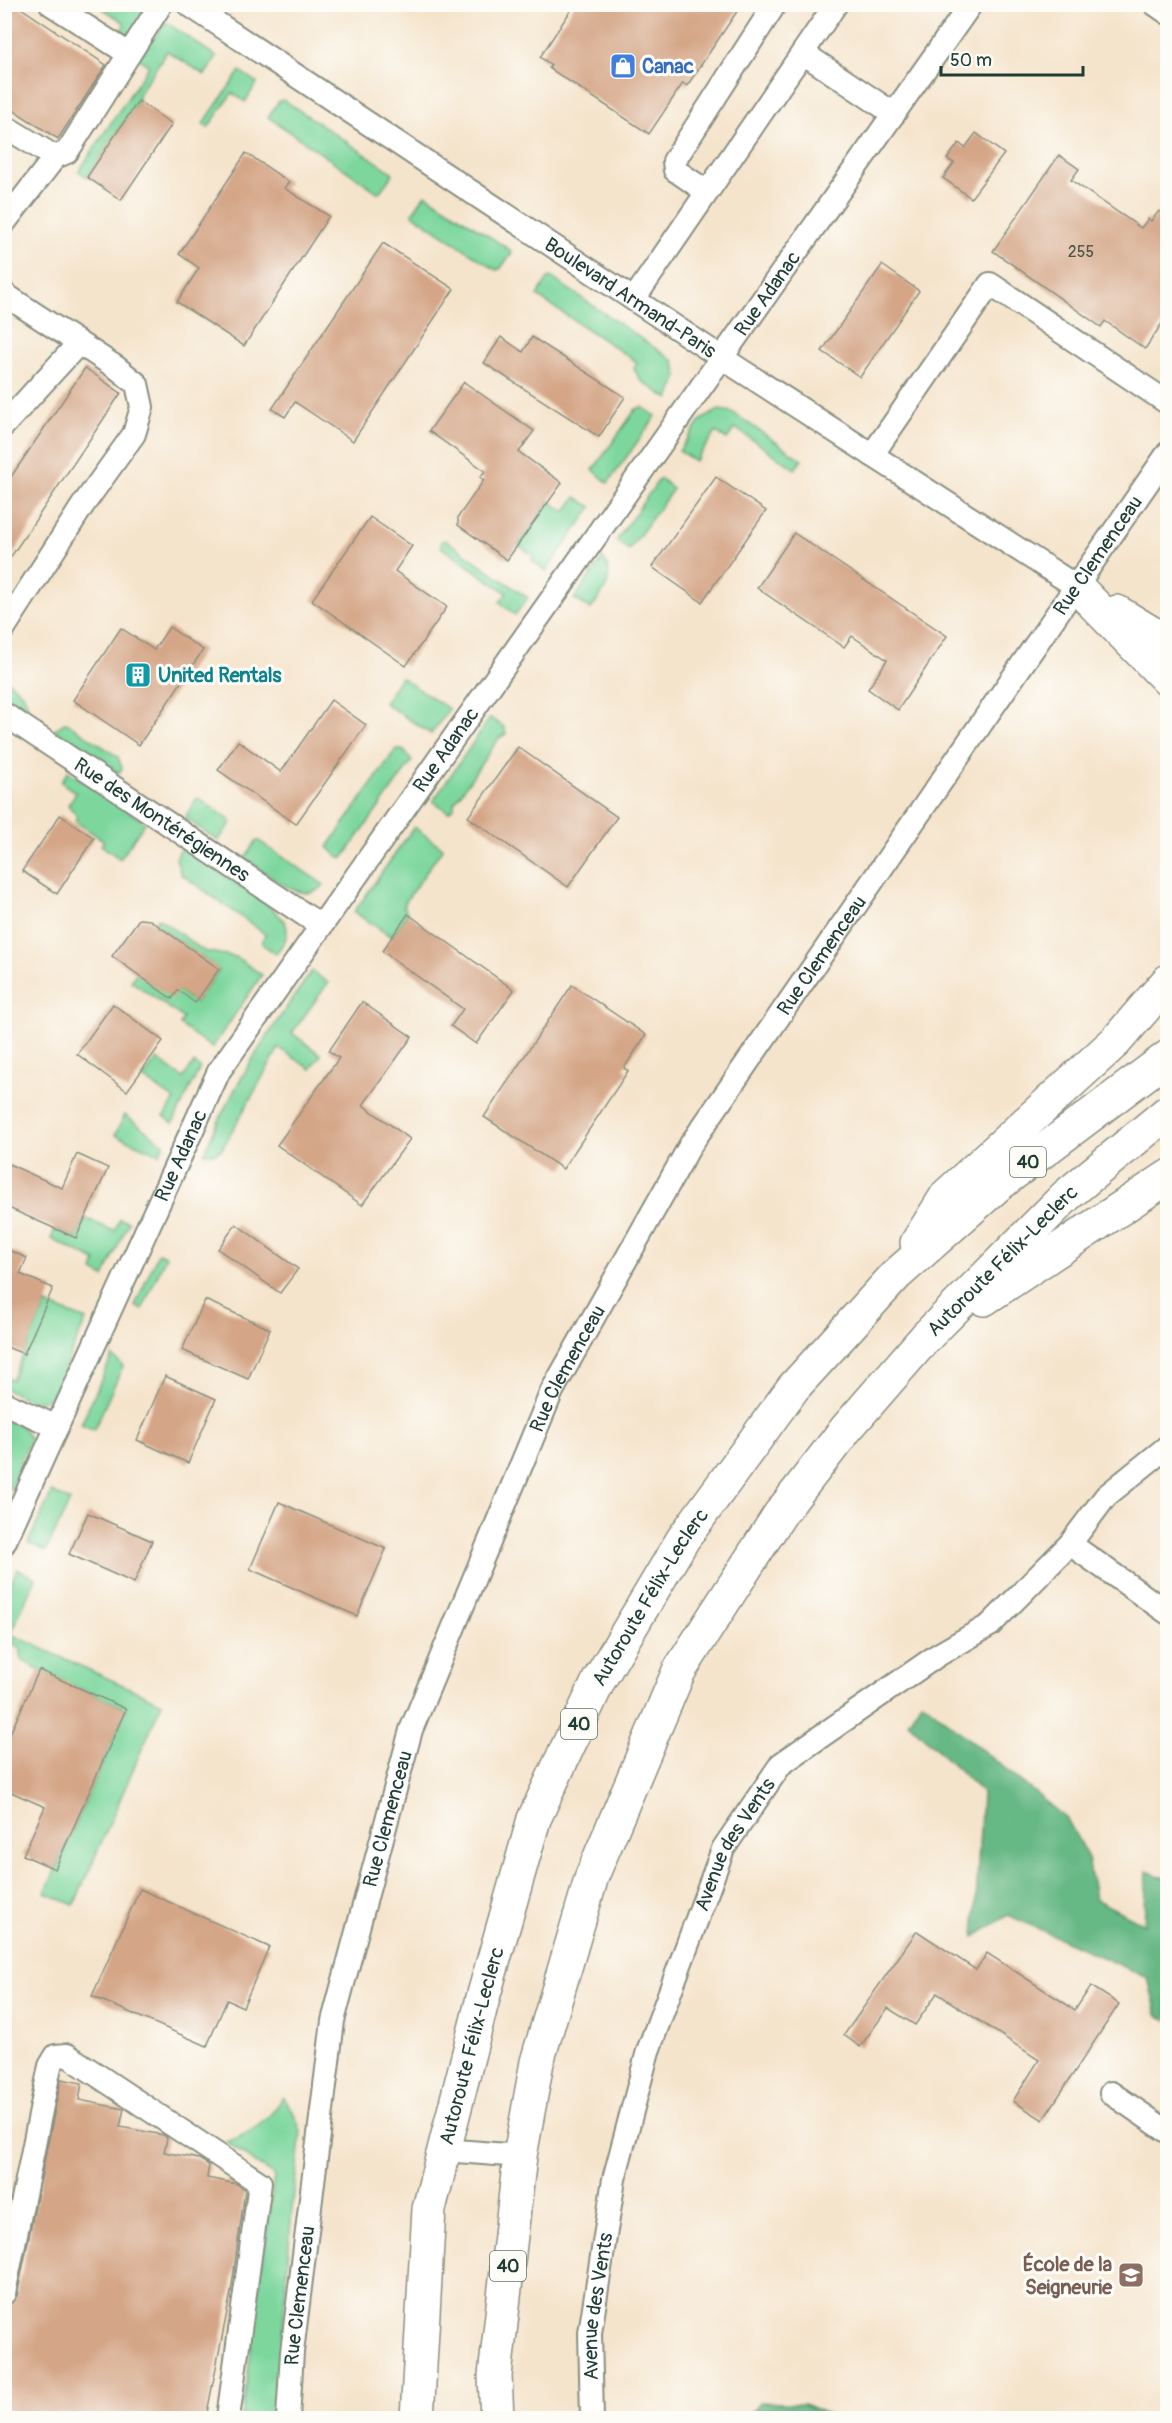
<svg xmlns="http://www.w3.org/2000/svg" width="1172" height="2423" viewBox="0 0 1172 2423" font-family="Pangolin,sans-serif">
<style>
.green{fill:#7dd79d;stroke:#4e8a68;stroke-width:1.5}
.forest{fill:#66b884;stroke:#427a5c;stroke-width:1.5}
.building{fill:#d4a586}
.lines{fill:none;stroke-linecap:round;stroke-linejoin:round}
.minor-casing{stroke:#8a9080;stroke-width:26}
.highway-casing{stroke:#8a9080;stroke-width:36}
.minor{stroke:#fff;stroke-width:22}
.highway{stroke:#fff;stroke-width:33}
.labels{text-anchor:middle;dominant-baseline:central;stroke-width:6;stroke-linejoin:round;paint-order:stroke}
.number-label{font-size:16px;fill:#4c5748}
.shield{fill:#fdfcf7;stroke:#62766e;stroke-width:1.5}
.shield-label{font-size:18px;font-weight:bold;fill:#1f3d34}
.shop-label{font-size:20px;font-weight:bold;fill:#366cbe;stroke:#fdfcf7;text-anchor:start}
.street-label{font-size:20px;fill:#1f3d34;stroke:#fdfcf7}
.culture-label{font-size:20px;font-weight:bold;fill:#0d838f;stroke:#fdfcf7;text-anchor:start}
.education-label{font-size:20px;font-weight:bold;fill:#785e54;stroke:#fdfcf7;text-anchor:end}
</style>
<rect width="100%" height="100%" fill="#fdfcf7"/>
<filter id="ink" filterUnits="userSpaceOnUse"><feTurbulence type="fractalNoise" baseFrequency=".0167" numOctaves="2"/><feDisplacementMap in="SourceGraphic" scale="12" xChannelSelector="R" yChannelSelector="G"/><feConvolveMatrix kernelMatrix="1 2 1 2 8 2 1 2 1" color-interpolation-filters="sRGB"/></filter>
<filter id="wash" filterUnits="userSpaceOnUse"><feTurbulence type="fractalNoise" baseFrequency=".008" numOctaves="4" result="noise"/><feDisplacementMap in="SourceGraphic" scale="24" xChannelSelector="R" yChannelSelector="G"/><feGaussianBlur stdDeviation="1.35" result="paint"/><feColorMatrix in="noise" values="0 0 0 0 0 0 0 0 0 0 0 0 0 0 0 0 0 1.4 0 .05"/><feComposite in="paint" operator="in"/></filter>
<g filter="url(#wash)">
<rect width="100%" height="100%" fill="#f5e4cc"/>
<!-- green -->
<g class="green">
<path d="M97,5h43l8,4c-8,12 -14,29 -30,27l7,-13z"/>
<polygon points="166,22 217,57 205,75 167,51 138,95 138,101 87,177 79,171 149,66 138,58"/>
<polygon points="240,71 257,83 245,102 232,93 208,128 203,124"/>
<polygon points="284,100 392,172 393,174 379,193 268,117 279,101"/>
<polygon points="427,195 510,250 512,253 500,269 496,270 412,214 424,196"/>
<polygon points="551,277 674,361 678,376 669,399 641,381 634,369 637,362 537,296 548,278"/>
<polygon points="642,407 656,416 608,483 593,470 636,409"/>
<polygon points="719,410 732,412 802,460 795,469 735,428 727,439 716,432 695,461 679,451 701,420"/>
<polygon points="660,478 673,489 629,550 616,541"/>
<polygon points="576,497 592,507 546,571 531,560 534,556 518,545 550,501 565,512"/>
<polygon points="446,540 528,598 515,615 500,602 507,593 441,547 441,541"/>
<path d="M603,558c14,19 0,35 -12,51l-17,-10z"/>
<polygon points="401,677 449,709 431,734 384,703"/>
<path d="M5,679c12,10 24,15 22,33l-22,-15z"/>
<polygon points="490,718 504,727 506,734 499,738 454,803 454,808 448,812 433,801"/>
<polygon points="64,723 69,724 118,757 122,768 119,773 54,730"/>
<polygon points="396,749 404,751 412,761 343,858 337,856 328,847"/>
<polygon points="68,771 145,823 120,859 101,845 104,841 75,821 77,816 68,805 76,793 61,782"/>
<polygon points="196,799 199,799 230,820 231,823 218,841 185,818"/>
<polygon points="414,827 443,848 403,905 408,914 392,937 354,912"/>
<path d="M256,841h3l65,44c-20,24 -61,-15 -79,-27z"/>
<path d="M181,847c20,13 100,61 105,78 4,12 -4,20 -10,29l-14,-10 3,-10 -84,-60 -5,-15z"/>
<polygon points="158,918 204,951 236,957 262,975 212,1048 180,1025 183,1018 131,981 136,973 178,990 195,1003 219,970 155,923"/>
<path d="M312,971l16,12 -36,50 29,22 -10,14 -32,-21 -57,101 -7,4h-11c29,-69 65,-121 108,-182z"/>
<polygon points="157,1059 183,1078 194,1063 200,1068 173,1123 164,1116 175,1100 143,1078"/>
<polygon points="125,1115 164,1144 159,1154 115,1135"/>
<polygon points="85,1218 114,1231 120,1219 129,1222 104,1277 93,1271 96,1261 51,1239 55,1229 76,1238"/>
<polygon points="158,1253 166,1256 142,1310 135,1306"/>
<path d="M46,1304l40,16 -33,74c-16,16 -32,2 -48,-6v-11l7,3z"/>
<polygon points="112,1356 123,1366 94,1430 81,1424"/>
<polygon points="5,1418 22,1426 30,1439 5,1501 4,1453 7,1446 5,1443"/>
<polygon points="52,1492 70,1501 46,1551 28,1543"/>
<polygon points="17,1569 36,1578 10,1634 162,1703 74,1905 45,1893 126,1709 34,1668 34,1666 21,1660 21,1651 17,1646 5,1641 5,1598"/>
<path d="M283,2097l9,12 9,22 -10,88 -15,199h-34l32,-242 -48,-34c25,-8 44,-22 57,-45z"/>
</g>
<!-- forest -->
<g class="forest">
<polygon points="922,1701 1067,1819 1088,1858 1095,1899 1144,1924 1147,1871 1167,1879 1167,2021 1157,2014 1148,1978 1008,1915 974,1937 982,1792 908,1722"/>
<polygon points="760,2402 804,2404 837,2418 747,2418"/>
</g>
<g id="blocks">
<!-- building -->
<g class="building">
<polygon points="4,4 15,4 106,65 58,139 4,104"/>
<polygon points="575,4 742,4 687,86 683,83 649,134 549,68 551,65 540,57"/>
<polygon points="138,101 172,124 121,200 87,177"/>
<polygon points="976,133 1004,154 971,198 943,178 954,163 947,159 959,143 965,148"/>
<polygon points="246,153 289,182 284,188 329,216 244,346 177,302 199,268 179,254"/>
<polygon points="1059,155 1079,169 1071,180 1141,228 1148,219 1151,221 1159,211 1167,217 1167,316 1145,349 1105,321 1101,327 993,251"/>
<polygon points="383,243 454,289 353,441 295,402 285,417 272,409"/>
<polygon points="882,265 919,291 860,377 822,351"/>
<polygon points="501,337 523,352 532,337 625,397 599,437 484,363"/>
<polygon points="85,368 121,393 4,567 4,487"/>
<polygon points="464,382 534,431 519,452 562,483 507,560 458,525 458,517 484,480 480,477 485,471 429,431"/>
<polygon points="716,477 766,511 702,602 652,567"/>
<polygon points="370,517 412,546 395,571 447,607 406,666 312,600"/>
<polygon points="794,533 947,636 898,710 868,689 887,660 852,636 844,647 757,588"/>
<polygon points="169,627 203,650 139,745 73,700 121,628 154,650"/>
<polygon points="331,700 366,725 296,824 218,770 238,741 281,772"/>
<polygon points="518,747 617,817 568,887 468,817"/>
<polygon points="60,815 94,838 57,894 22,871"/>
<polygon points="408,914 514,990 476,1044 451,1026 463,1009 382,951"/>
<polygon points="139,919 150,920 219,969 195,1003 178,990 172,999 112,956"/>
<polygon points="572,985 646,1035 624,1068 628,1071 563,1169 484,1117"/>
<polygon points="362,1002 412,1037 363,1105 410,1139 362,1205 277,1145 339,1058 329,1051"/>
<polygon points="113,1004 163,1041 127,1091 77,1054"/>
<polygon points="77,1154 108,1168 76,1238 4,1206 4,1162 62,1188"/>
<polygon points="236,1224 298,1269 280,1293 218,1249"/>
<polygon points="4,1248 27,1258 20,1274 53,1288 24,1354 4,1346"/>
<polygon points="205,1300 270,1329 248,1379 182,1350"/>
<polygon points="165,1376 216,1399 188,1463 137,1440"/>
<polygon points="279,1502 386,1549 357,1616 250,1569"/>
<polygon points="88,1513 152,1541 134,1583 69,1554"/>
<polygon points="39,1670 126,1709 55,1869 23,1855 45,1807 4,1789 4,1747"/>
<polygon points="140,1889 269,1947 243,2007 227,2000 207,2046 92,1996"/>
<polygon points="917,1931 976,1970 987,1953 1075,2010 1091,1986 1119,2004 1043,2120 1013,2101 1039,2060 937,1993 915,2025 888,2008 860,2047 844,2035"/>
<polygon points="61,2079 82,2083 79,2100 124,2109 120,2127 163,2135 167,2138 164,2152 199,2159 209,2165 207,2178 237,2184 245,2190 231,2292 206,2418 4,2418 4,2321 8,2306 17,2296"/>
</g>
</g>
</g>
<g filter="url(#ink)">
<use href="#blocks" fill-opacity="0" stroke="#8a9080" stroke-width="1.5"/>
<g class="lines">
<defs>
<g id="minor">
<polyline points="51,4 129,54"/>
<path id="s1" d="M188,4l534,354 355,229"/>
<polyline points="1155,4 1168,13"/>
<polyline points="803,53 894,114"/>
<polyline points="4,126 55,157 67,152 161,4"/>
<polyline points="707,192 675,170 674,161 775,4"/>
<polyline points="4,223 55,157"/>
<polyline points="4,294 117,368 137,384 142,407 134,434 83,505 4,628"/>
<polyline points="634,299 836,4"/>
<polyline points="4,425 79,343"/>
<polyline points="872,455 990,284 1168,403"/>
<path id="s2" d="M4,714l316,211"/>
<polyline points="4,1403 57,1427"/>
<path id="s3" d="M4,1543l215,-472 752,-1067"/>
<polyline points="1070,1544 1168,1613"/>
<polyline points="1111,2093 1168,2132"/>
<polyline points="444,2150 520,2156"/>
<polyline points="4,2293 50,2066 56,2056 67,2055 260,2183 228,2418"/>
<path id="s4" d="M288,2418l4,-66 41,-331 78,-291 141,-339 139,-247 477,-691"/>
<path id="s5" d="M592,2418l-2,-85 24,-154 34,-128 75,-202 58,-85 157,-109 52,-30 80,-81 36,-48 62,-50"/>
</g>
<g id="highway">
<polyline points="1077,587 1168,680"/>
<polyline points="1117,612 1168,643"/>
<polyline points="917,1243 947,1195 1116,1041 1168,981"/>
<polyline points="984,1299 1168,1177"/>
<path id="s6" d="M417,2418l12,-209 55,-215 50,-175 65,-139 84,-141 110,-151 103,-113 102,-90 170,-128"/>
<path id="s7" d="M497,2418l-2,-42 25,-220 17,-94 55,-186 87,-205 101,-157 66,-85 79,-91 142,-143 101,-83"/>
</g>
</defs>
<!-- minor casing -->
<use href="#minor" class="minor-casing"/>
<!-- highway casing -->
<use href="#highway" class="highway-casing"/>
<!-- minor -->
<use href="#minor" class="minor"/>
<!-- highway -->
<use href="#highway" class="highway"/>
</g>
</g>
<!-- icons -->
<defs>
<symbol id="shop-square" viewBox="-11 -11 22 22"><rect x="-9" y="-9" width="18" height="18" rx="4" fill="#3f7fe0" stroke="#fdfcf7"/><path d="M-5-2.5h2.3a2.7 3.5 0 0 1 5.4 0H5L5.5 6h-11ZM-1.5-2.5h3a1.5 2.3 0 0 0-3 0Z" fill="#fff"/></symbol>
<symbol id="building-square" viewBox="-11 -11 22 22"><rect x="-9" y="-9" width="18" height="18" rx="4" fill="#0f9aa8" stroke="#fdfcf7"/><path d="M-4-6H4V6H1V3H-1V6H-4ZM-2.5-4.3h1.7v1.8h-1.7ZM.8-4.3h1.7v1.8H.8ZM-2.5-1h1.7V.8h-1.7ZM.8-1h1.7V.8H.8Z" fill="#fff"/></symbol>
<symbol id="school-square" viewBox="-11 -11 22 22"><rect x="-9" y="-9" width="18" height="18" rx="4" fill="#8d6e63" stroke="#fdfcf7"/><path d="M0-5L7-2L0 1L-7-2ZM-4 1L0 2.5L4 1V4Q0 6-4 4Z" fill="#fff"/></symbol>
</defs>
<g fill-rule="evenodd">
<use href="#shop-square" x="608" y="51" width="30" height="30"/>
<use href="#building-square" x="123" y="660" width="30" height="30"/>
<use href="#school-square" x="1116" y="2260" width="30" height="30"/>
</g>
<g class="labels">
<!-- number labels -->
<g class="number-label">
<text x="1081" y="252">255</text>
</g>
<!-- shield labels -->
<g class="shield">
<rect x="1010" y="1147" width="36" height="30" rx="4.5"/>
<rect x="561" y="1709" width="36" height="30" rx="4.5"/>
<rect x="490" y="2251" width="36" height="30" rx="4.5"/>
</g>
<g class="shield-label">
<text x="1028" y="1162">40</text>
<text x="579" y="1724">40</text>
<text x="508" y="2266">40</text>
</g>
<!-- shop labels -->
<g class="shop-label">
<text x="642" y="66">Canac</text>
</g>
<!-- street labels -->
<g class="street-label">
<text stroke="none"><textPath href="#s3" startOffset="1470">Rue Adanac</textPath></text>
<text stroke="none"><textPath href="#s1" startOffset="531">Boulevard Armand-Paris</textPath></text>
<text stroke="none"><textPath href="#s4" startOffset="2067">Rue Clemenceau</textPath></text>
<text stroke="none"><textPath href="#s3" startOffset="912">Rue Adanac</textPath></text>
<text stroke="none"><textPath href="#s2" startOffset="190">Rue des Montérégiennes</textPath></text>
<text stroke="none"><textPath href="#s4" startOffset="1581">Rue Clemenceau</textPath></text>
<text stroke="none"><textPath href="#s3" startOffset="426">Rue Adanac</textPath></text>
<text stroke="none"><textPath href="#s7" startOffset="1300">Autoroute Félix-Leclerc</textPath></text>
<text stroke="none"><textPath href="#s4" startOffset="1095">Rue Clemenceau</textPath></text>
<text stroke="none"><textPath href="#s6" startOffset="864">Autoroute Félix-Leclerc</textPath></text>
<text stroke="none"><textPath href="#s4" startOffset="609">Rue Clemenceau</textPath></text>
<text stroke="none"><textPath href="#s5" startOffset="598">Avenue des Vents</textPath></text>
<text stroke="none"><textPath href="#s6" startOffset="378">Autoroute Félix-Leclerc</textPath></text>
<text stroke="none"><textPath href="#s4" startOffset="123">Rue Clemenceau</textPath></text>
<text stroke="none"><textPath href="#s5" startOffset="112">Avenue des Vents</textPath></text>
</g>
<!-- culture labels -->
<g class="culture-label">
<text x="158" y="675">United Rentals</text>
</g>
<!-- education labels -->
<g class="education-label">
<text x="1112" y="2264">École de la<tspan x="1112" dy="23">Seigneurie</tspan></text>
</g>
</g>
<!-- margin -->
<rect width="1172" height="2423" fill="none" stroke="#fdfcf7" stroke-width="24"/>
<!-- scale -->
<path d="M941 66v9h142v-9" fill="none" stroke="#1f3d34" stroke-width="3"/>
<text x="950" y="66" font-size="18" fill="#1f3d34" stroke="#fdfcf7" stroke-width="4.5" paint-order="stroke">50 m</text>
</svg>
